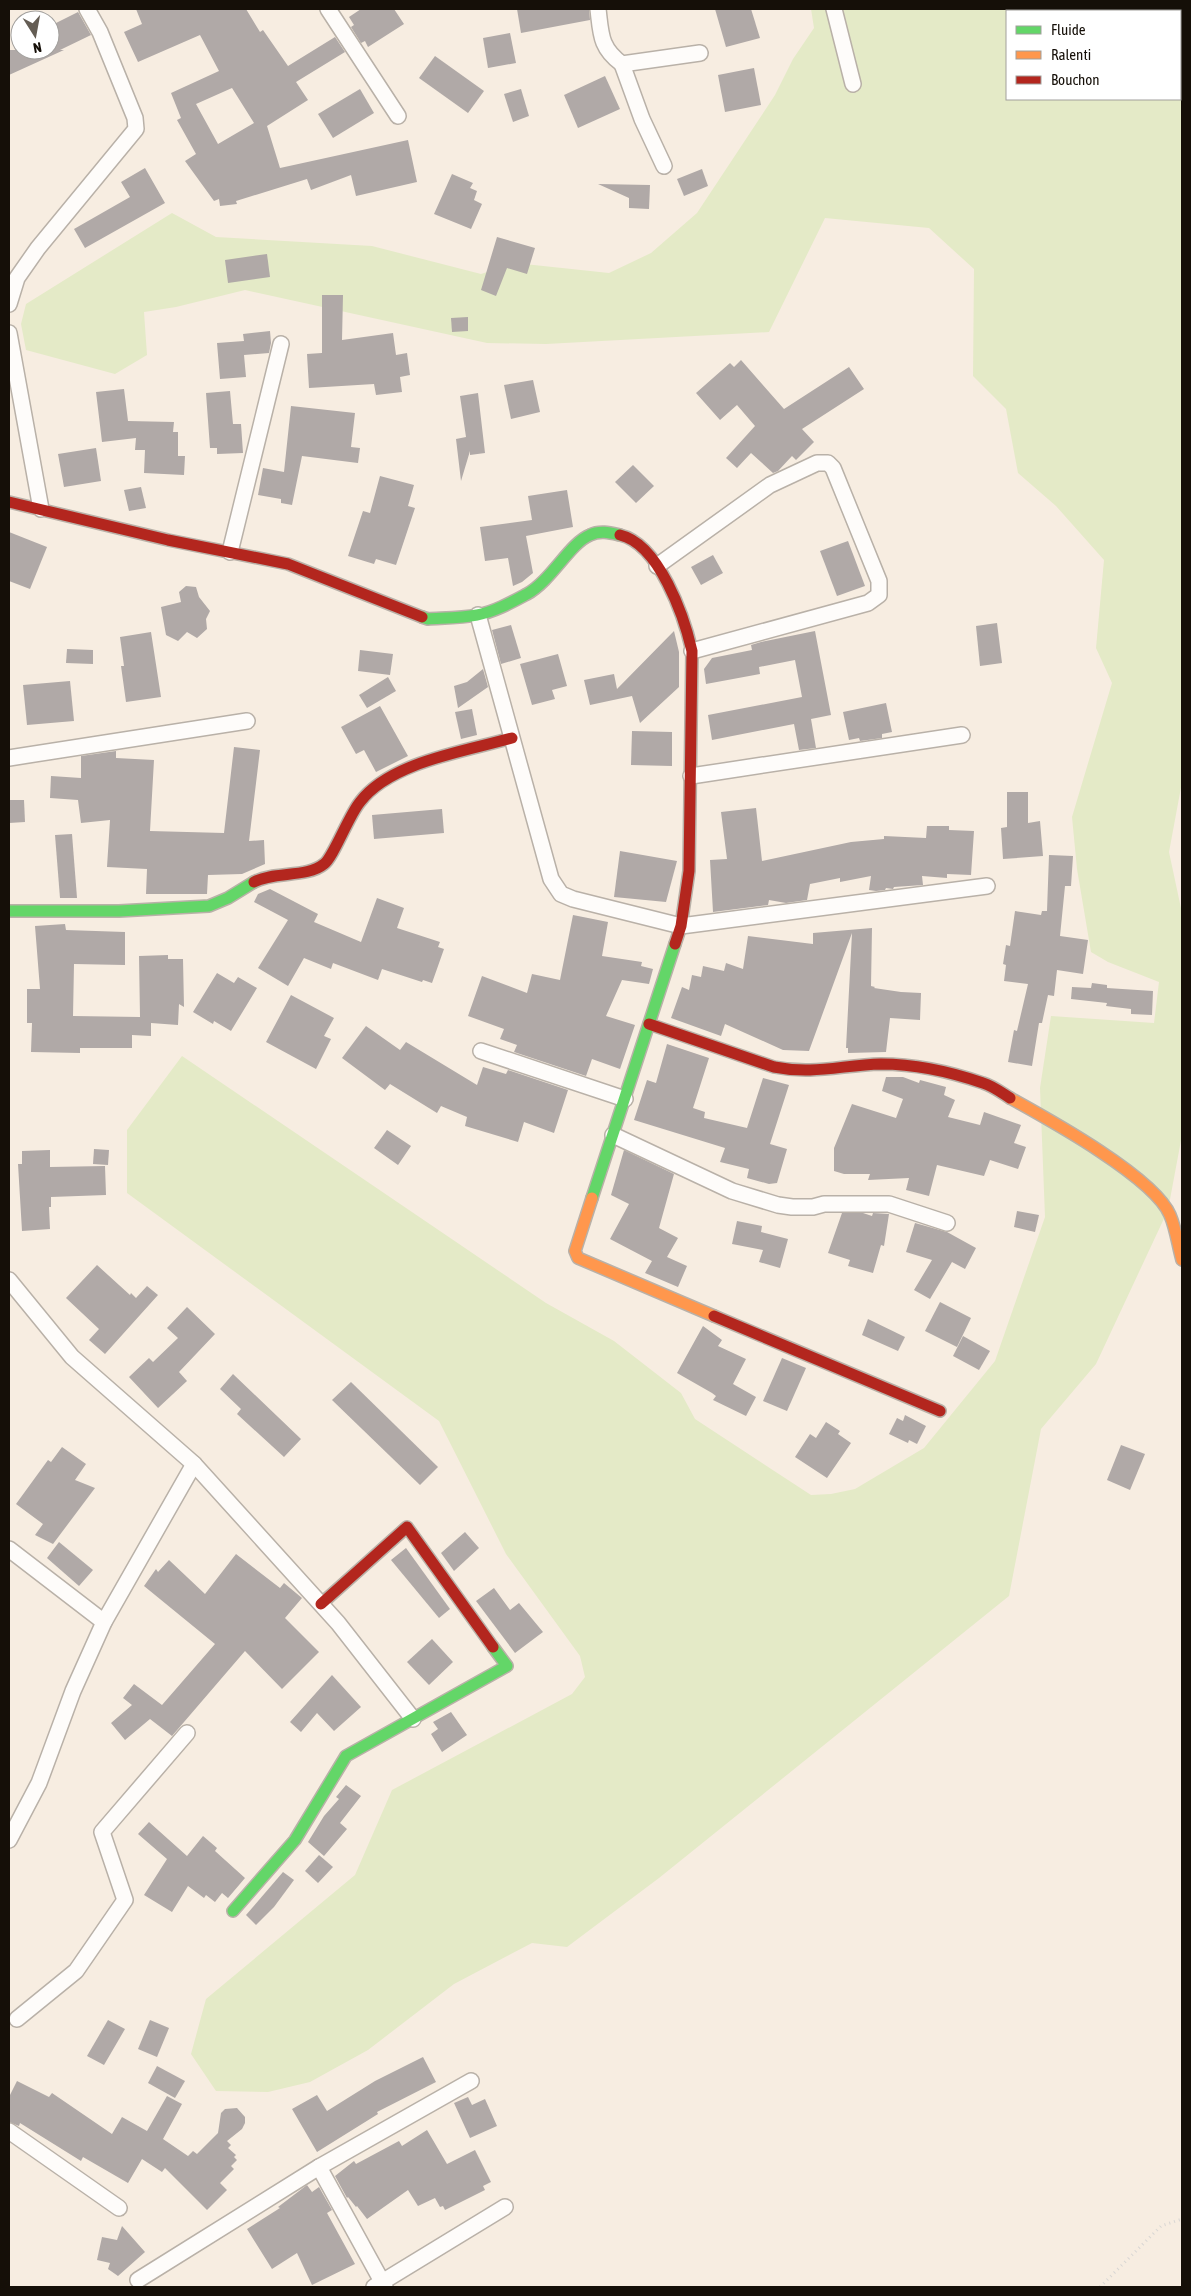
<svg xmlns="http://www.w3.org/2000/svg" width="1191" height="2296" viewBox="0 0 1191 2296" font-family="'Asap Condensed',sans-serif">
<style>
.green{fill:#e4eac7;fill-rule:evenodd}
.building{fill:#b0a9a7;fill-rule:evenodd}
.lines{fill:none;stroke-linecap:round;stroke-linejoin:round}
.street-casing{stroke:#b9b1a8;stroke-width:18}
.fast-casing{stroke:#b9b1a8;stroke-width:14}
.slow-casing{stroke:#b9b1a8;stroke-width:14}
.jam-casing{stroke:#b9b1a8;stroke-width:14}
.path{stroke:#d8d6d3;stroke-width:3;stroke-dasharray:1 4;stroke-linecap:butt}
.street{stroke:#fefcfa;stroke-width:15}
.fast{stroke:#63d668;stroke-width:11}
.slow{stroke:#ff974d;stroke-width:11}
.jam{stroke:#b3261e;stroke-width:11}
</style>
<rect width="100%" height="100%" fill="#f7ede1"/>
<!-- green -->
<path class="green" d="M811,9h371v773l-13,70 13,61v222l-14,75 -72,154 -55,65 -32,167 -350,282 -92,69 -35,-4 -78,41 -86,66 -58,32 -42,10 -52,-1 -25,-37 15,-55 149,-124 37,-85 180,-96 13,-17 -5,-21 -74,-102 -67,-133 -312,-228v-63l55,-74 364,247 68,38 67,52 14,26 116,76 20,-1 24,-5 69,-41 71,-87 50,-144 -5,-129 11,-72 103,7 5,-41 -51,-20 -17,-10 -14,-83 -5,-52 40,-134 -16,-35 8,-88 -48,-54 -38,-33 -12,-64 -33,-33 1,-107 -45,-41 -104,-10 -56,114 -223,12 -59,-1 -242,-53 -69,17 -32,5 3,43 -32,19 -89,-24 -5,-26 5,-20 146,-91 44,24 156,9 109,28 34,-11 94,10 42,-20 46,-40 78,-118 18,-36 21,-31zM1007,11h173v88h-173z"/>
<!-- building -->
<g class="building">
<path d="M136,9h110l14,23 3,-2 25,36 47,-29 10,15 -49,30 12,18 -41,26 13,42 128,-28 9,42 -61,14 -5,-21 -40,15 -4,-11 -71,22 1,3 -17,2 -1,-7 -5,2 -29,-40 11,-7 -19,-34 4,-2 -10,-25 48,-22 -19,-36 -62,27 -14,-30 18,-8zM232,88l22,35 -36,21 -22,-40z"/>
<polygon points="361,9 394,9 404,24 368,47 365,41 361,43 351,27 354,25 349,17"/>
<polygon points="517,9 589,9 590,20 521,33"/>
<polygon points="715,9 751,9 760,38 726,47"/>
<polygon points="78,12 91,35 60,50 64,50 9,75 9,50 50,50 50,26"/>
<polygon points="510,33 516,63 488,68 483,38"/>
<polygon points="435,56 484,91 468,113 419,78"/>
<polygon points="754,68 761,105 725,112 718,75"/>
<polygon points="605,76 620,109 578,128 564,95"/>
<polygon points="360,89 374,113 333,138 318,114"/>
<polygon points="521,89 529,116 513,122 504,94"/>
<polygon points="145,168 165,203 85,248 74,229 130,197 121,182"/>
<polygon points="702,169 708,186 684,196 677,179"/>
<polygon points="452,174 473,183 470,188 477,191 474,200 482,204 471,229 434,214"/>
<polygon points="598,184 650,185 649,209 629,208 629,198"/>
<polygon points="497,237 535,248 527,274 507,268 496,296 481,290"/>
<polygon points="267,254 270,277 228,283 225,260"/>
<polygon points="322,295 343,295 342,340 393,333 396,355 407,353 410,375 400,377 402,392 376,395 374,384 309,388 307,354 322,353"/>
<polygon points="468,317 468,331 452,332 451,318"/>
<polygon points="270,331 271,343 269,353 244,355 246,377 220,379 217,343 244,341 243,334"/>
<polygon points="741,360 784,409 849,367 864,389 802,429 814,442 796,460 792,456 778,471 773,473 751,453 737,468 726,458 755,426 737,405 720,420 696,393 730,363 734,367"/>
<polygon points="533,380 540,412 511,419 504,385"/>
<polygon points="124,389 128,421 174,422 173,432 178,432 178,456 185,456 184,475 144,473 145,450 135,450 136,438 102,442 96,392"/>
<polygon points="230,391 233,424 241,424 243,453 217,454 217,448 210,448 206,393"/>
<polygon points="478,393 485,453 470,455 470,451 461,481 456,439 466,437 460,396"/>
<polygon points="291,406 355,413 351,447 360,448 358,463 302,456 292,505 281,503 281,499 258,495 263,468 284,472"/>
<polygon points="96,448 101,481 64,487 58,454"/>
<polygon points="633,465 654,486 636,503 615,482"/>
<polygon points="380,476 414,485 408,506 415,508 396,565 376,559 374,564 348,556 363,511 370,513"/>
<polygon points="141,487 146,508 129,511 124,490"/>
<polygon points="567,490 573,527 526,536 533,573 522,582 513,586 508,558 485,561 480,527 532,520 528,496"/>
<polygon points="9,532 47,547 30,589 9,581"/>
<polygon points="848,541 865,586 837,596 820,551"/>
<polygon points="713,555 723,573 701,585 691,567"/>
<polygon points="186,586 196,587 199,597 210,611 206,619 207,629 197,638 187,632 178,641 166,635 161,607 181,602 179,592"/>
<polygon points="997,623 1002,663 980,666 976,626"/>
<polygon points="511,625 521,658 501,664 492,630"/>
<polygon points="674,631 679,652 679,687 640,723 632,696 590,705 584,680 614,674 617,689"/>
<polygon points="815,631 831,715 811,719 816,748 799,750 794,724 712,740 708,715 802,697 795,660 759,667 760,674 706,684 704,669 712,658 752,650 751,645 761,642"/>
<polygon points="151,632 161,697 126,702 121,666 124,666 120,637"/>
<polygon points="67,649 93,650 93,664 66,663"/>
<polygon points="360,650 393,654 390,675 358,671"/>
<polygon points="558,654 567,686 552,690 555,699 532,705 520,664"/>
<polygon points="483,669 488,687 458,708 454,686 467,682"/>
<polygon points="388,677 396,691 367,708 359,695"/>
<polygon points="70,681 74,721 27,725 23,685"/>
<polygon points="886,703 892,732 882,734 882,738 860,741 859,738 849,740 843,712"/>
<polygon points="380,706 408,756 376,772 364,750 356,754 341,727"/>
<polygon points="472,709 477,735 461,739 455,712"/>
<polygon points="632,731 672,732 672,766 631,765"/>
<polygon points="234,747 260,750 249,841 264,840 265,864 242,874 208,875 207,894 146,894 147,869 107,867 110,820 81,823 78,800 50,798 51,776 81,778 81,756 116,751 116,758 154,760 150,831 224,833"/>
<polygon points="1007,792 1028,792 1028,823 1040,821 1043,856 1003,859 1001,828 1007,827"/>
<polygon points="9,800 24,800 25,822 9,823"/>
<polygon points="756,808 762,861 851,842 884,839 884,836 926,838 927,826 949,826 949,830 974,831 971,875 947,874 947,878 922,876 923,885 894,887 893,889 886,888 885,890 876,891 869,890 871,876 840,882 840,878 810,884 807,900 786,903 769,900 768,905 713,912 710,860 727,859 721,812"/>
<polygon points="442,809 444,833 374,839 372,815"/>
<polygon points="72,834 77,898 60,898 55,835"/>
<polygon points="620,851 677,861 666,902 614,897"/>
<polygon points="1049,855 1073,856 1071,886 1065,886 1060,936 1088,940 1083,974 1057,970 1054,996 1048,995 1042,1023 1039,1023 1032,1066 1008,1062 1014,1030 1017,1031 1028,984 1004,981 1006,965 1003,964 1006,945 1010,946 1015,911 1041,915 1042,911 1047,911"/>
<polygon points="270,889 318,914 314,922 361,942 377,898 404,908 397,928 440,942 438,947 444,949 432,983 423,980 422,982 382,969 378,980 333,963 331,969 304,958 288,986 258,968 288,920 254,902 258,894"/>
<polygon points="573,915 608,922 602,956 642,962 641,966 653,969 649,984 622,980 606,1016 635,1025 620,1069 592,1059 586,1076 514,1052 517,1045 500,1039 504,1029 468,1016 482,976 527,993 532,974 560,980"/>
<polygon points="65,924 66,930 125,932 125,965 74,964 73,1016 140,1017 139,956 168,955 168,959 183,959 184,1007 179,1004 178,1025 151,1023 151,1036 132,1035 132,1048 80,1048 80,1053 31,1052 32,1023 27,1023 27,989 40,989 35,926"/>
<polygon points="872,928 871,986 875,987 874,988 901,992 921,993 920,1020 890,1018 886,1052 848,1053 848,1048 846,1048 852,933 809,1051 783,1050 725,1024 721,1036 671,1018 682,987 689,990 692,975 701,977 703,966 724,971 726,963 743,969 748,936 813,944 813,933"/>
<polygon points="217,973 234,983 238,977 257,988 231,1031 214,1021 213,1024 193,1012"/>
<polygon points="1092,983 1107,985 1107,988 1153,991 1152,1015 1131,1014 1131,1009 1106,1006 1107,1003 1071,999 1072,987 1091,988"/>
<polygon points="291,995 334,1018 324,1036 331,1039 316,1069 266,1042"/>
<polygon points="366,1026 400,1050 406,1042 477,1085 483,1067 506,1074 508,1070 568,1090 554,1133 524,1122 518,1142 465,1126 467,1117 441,1106 437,1113 390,1084 385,1090 342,1058"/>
<polygon points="667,1044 709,1058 693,1108 705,1112 704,1118 747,1128 763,1078 789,1085 770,1144 787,1149 777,1183 769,1184 747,1178 749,1169 720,1162 725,1148 634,1120 647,1080 656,1083"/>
<polygon points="886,1077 903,1077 919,1083 920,1080 946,1087 944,1095 955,1100 948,1117 980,1125 984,1112 1021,1125 1014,1143 1026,1147 1018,1169 990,1160 984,1176 937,1165 929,1196 906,1190 909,1178 868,1180 870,1174 844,1174 834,1171 834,1148 852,1104 896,1118 903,1099 882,1091"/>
<polygon points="387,1130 411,1146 398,1165 374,1148"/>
<polygon points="94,1149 109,1150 108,1165 93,1164"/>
<polygon points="50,1150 50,1167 105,1166 106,1195 51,1197 51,1207 49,1207 50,1229 22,1231 18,1164 22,1164 22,1151"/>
<polygon points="624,1150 674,1174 659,1228 678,1238 667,1257 687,1266 678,1287 645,1273 652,1261 610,1239 629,1204 611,1195"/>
<polygon points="1017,1211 1039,1215 1035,1232 1014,1227"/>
<polygon points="842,1213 863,1213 872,1216 873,1213 889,1214 884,1246 881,1245 873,1273 848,1266 850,1260 828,1253"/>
<polygon points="737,1221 762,1226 761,1232 788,1239 780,1268 759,1262 763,1250 732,1244"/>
<polygon points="915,1223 947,1232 976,1248 965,1269 952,1262 930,1299 914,1290 932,1260 906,1252"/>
<polygon points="97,1265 130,1295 131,1293 136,1298 147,1286 158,1295 105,1354 89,1340 99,1329 66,1298"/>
<polygon points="940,1302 971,1318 957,1347 925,1331"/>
<polygon points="187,1307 215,1334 179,1372 187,1381 158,1408 129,1377 149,1358 153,1362 178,1338 167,1328"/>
<polygon points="868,1319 905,1337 898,1351 862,1335"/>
<polygon points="703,1326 722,1340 718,1346 746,1359 733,1384 756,1397 746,1416 713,1400 716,1396 712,1393 677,1373"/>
<polygon points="963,1336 990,1351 979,1370 953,1356"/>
<polygon points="782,1358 806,1368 787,1411 763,1401"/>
<polygon points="233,1374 301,1439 284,1457 237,1414 241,1409 220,1389"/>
<polygon points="351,1382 438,1467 420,1485 332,1400"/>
<polygon points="905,1415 926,1426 917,1444 909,1440 908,1443 889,1434 897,1418 903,1421"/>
<polygon points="826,1422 840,1431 838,1434 851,1443 827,1478 795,1457 810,1434 816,1438"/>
<polygon points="1121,1445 1145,1454 1130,1490 1107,1480"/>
<polygon points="62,1447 86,1464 75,1480 95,1488 53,1544 35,1535 43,1524 16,1504 48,1460 51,1462"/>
<polygon points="465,1532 479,1548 454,1571 441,1553"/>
<polygon points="59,1542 93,1570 79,1586 47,1558"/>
<polygon points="406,1548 450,1609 439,1618 391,1560"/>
<polygon points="236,1554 280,1588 284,1583 302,1598 285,1618 319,1652 282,1689 245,1651 172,1736 150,1719 125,1740 111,1723 132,1705 123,1698 134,1684 162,1705 215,1644 144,1586 156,1569 158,1572 169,1560 205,1594"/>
<polygon points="494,1588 510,1610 519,1603 543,1632 515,1653 476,1601"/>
<polygon points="432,1639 453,1662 429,1685 407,1662"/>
<polygon points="332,1675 361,1707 334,1731 317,1713 301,1732 290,1722"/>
<polygon points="451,1712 467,1735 442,1752 431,1734 438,1729 433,1722"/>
<polygon points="346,1785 361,1796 340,1823 347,1829 324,1856 308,1842 324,1816 339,1799 336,1797"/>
<polygon points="149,1822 187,1856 203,1836 217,1848 215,1851 245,1878 228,1898 222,1893 215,1902 206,1895 204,1898 188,1886 172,1912 144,1895 167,1859 138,1834"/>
<polygon points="319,1855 333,1867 318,1883 305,1871"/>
<polygon points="283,1872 294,1880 274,1907 256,1925 246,1915"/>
<polygon points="108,2020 125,2029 104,2065 87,2056"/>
<polygon points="150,2020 169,2028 157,2057 138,2049"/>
<polygon points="423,2057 436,2082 377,2112 378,2114 317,2152 292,2109 317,2095 327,2111 375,2081"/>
<polygon points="157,2066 185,2081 175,2098 148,2083"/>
<polygon points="17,2081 49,2097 52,2093 112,2134 122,2117 147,2131 167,2096 182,2104 163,2139 188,2156 193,2151 197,2154 218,2133 221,2113 225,2109 237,2108 245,2117 245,2123 242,2129 227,2141 231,2145 228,2148 236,2155 234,2157 237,2160 231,2166 234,2169 220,2183 227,2190 207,2210 165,2168 162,2172 142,2159 128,2183 83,2157 81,2161 20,2123 19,2126 9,2122 9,2097"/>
<polygon points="468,2097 472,2105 485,2099 497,2126 470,2138 454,2103"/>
<polygon points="427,2130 447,2164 475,2150 491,2182 483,2186 485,2190 445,2210 443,2206 440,2207 435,2198 418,2206 408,2190 367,2219 357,2206 356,2207 348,2197 347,2198 335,2176 354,2161 356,2164 399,2141 402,2146"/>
<polygon points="307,2185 312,2192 319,2187 332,2210 327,2213 355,2264 312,2285 297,2253 272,2269 247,2229 280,2208 278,2207"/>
<polygon points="122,2226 145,2252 118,2276 108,2269 110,2263 97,2260 102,2237 117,2240"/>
</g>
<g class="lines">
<defs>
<g id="street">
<polyline points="328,9 398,116"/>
<path d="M598,9c3,25 2,39 24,55l78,-11"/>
<polyline points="834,9 853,84"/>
<polyline points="622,64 642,119 664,166"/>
<polyline points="9,304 17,278 38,248 136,129 135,118 100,32 87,9"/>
<polyline points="9,333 41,509"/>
<polyline points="230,552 281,344"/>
<polyline points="657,566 770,485 817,463 828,463 833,468 879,581 879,595 868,603 692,651"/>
<polyline points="478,615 551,879 561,894 573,899 681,926 987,886"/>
<polyline points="9,758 247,721"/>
<polyline points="691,776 962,735"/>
<polyline points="481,1051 625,1099"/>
<polyline points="613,1135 732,1191 778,1205 792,1207 813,1207 824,1204 889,1204 947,1223"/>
<polyline points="9,1280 72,1357 194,1464 338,1623 413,1719"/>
<polyline points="9,1549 104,1622"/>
<polyline points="9,1840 39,1783 73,1691 104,1622 194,1464"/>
<polyline points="17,2019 76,1971 125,1900 102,1832 187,1733"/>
<polyline points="9,2131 119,2208"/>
<polyline points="319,2167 385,2287"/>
<polyline points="138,2280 319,2167 471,2081"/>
<polyline points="374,2287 505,2207"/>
</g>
<g id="fast">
<path d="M422,617l6,2c16,-1 34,-1 49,-4 17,-3 35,-13 50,-21 24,-13 43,-51 63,-59 10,-5 21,-2 30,0"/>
<polyline points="9,911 119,911 209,906 228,898 254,882"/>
<polyline points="592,1198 675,944"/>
<polyline points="233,1911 295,1840 346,1756 507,1666 493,1647"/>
</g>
<g id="slow">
<path d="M1010,1098c38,21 144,79 160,117 6,14 8,31 12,45"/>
<polyline points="592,1198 575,1251 578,1258 714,1316"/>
</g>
<g id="jam">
<polyline points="9,502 168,540 288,564 422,617"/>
<path d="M620,535c39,9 64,81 72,116l-3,220 -8,55 -6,18"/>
<path d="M254,882c20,-11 53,-4 70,-18 9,-6 25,-49 36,-62 30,-40 106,-51 152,-64"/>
<path d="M649,1024l125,43c40,8 68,-2 107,-3 34,0 70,8 102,19 10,3 19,10 27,15"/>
<polyline points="714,1316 940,1411"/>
<polyline points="321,1604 407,1527 493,1647"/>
</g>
</defs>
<!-- street casing -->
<use href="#street" class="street-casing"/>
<!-- fast casing -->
<use href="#fast" class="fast-casing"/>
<!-- slow casing -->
<use href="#slow" class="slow-casing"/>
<!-- jam casing -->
<use href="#jam" class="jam-casing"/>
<!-- path -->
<polyline class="path" points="1100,2287 1161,2226 1182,2219"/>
<!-- street -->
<use href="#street" class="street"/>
<!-- fast -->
<use href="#fast" class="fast"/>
<!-- slow -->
<use href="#slow" class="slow"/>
<!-- jam -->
<use href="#jam" class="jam"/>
</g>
<!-- border -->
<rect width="1191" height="2296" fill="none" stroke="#150f08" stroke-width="20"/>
<!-- legend -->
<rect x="1006" y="10" width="175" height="90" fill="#ffffff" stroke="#a19f9c"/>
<rect x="1016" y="26" width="25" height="8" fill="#63d668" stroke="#a19f9c"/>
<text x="1051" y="35" font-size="15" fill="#150f08">Fluide</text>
<rect x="1016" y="51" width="25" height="8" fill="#ff974d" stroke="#a19f9c"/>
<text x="1051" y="60" font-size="15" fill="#150f08">Ralenti</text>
<rect x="1016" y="76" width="25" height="8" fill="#b3261e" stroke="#a19f9c"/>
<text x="1051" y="85" font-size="15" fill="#150f08">Bouchon</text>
<!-- north arrow -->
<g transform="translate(35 35) rotate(169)"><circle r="24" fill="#ffffff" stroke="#a19f9c"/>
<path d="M0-4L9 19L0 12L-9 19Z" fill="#645d54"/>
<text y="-8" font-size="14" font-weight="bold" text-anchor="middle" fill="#150f08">N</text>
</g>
</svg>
